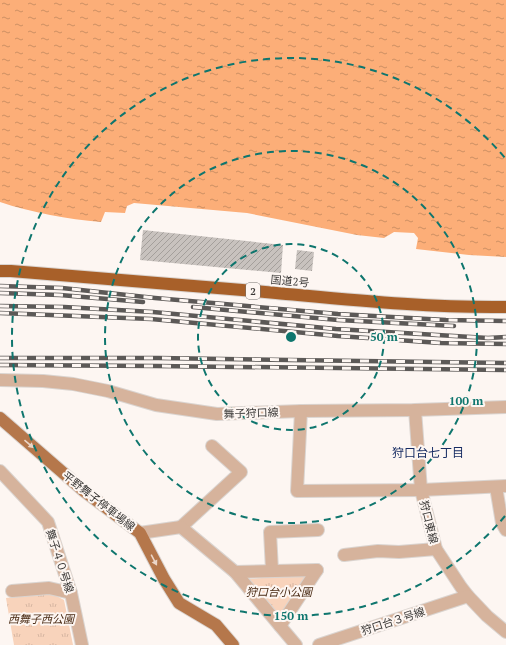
<svg xmlns="http://www.w3.org/2000/svg" width="506" height="645" viewBox="0 0 506 645" font-family="'PT Serif','Noto Sans JP',serif">
<style>
.grass{fill:url(#grass-tufts)}
.water{fill:url(#water-ripples)}
.building{fill:url(#building-hatch)}
.lines{fill:none;stroke-linecap:round;stroke-linejoin:round}
.minor-casing{stroke:#dad4d0;stroke-width:14}
.major-casing{stroke:#dad4d0;stroke-width:14}
.highway-casing{stroke:#dad4d0;stroke-width:14}
.minor{stroke:#d6b39c;stroke-width:12}
.major{stroke:#b5774b;stroke-width:12}
.highway{stroke:#a86029;stroke-width:12}
.rail-casing{stroke:#5c5957;stroke-width:4.5}
.rail{stroke:#fdf6f2;stroke-width:3;stroke-dasharray:9;stroke-linecap:butt}
.oneway{fill:#ebd6c8}
.ring{fill:none;stroke:#0f766e;stroke-width:2;stroke-dasharray:7 5}
.labels{text-anchor:middle;dominant-baseline:central;stroke-width:4;stroke-linejoin:round;paint-order:stroke}
.shield{fill:#fdf6f2;stroke:#75726f;stroke-width:1}
.shield-label{font-size:10px;font-weight:bold;fill:#3b3937}
.street-label{font-size:11px;fill:#3b3937;stroke:#fdf6f2}
.park-label{font-size:11px;font-style:italic;fill:#4a2b14;stroke:#fdf6f2}
.neighbourhood-label{font-size:12px;fill:#172c63;stroke:#fdf6f2}
.centre{fill:#0f766e;stroke:#fdf6f2;stroke-width:2}
.ring-label{font-size:12px;text-anchor:middle;font-weight:bold;fill:#0f766e;stroke:#fdf6f2;stroke-width:4;stroke-linejoin:round;paint-order:stroke}
</style>
<defs>
<pattern id="grass-tufts" width="24" height="20" patternUnits="userSpaceOnUse"><rect width="24" height="20" fill="#f8d3bb"/><path d="M3 7l-1-3M5 7V3M7 7l1-3M15 17l-1-3M17 17v-4M19 17l1-3" fill="none" stroke="#d6b6a1"/></pattern>
<pattern id="water-ripples" width="26" height="14" patternUnits="userSpaceOnUse"><rect width="26" height="14" fill="#fcae78"/><path d="M2 4q2-2 4 0t4 0M15 11q2-2 4 0t4 0" fill="none" stroke="#cd8f63"/></pattern>
<pattern id="building-hatch" width="6" height="6" patternUnits="userSpaceOnUse"><rect width="6" height="6" fill="#c8c2be"/><path d="M-1 1l2-2M0 6l6-6M5 7l2-2" fill="none" stroke="#a49f9b"/></pattern>
</defs>
<rect width="100%" height="100%" fill="#fdf6f2"/>
<!-- grass -->
<g class="grass">
<polygon points="309,575 280,617 248,579"/>
<polygon points="49,592 64,600 73,645 14,645 6,598"/>
</g>
<!-- water -->
<path class="water" d="M0,0h506v257l-37,-2 -53,-6 2,-11 -4,-5 -20,-1 -10,6 -27,-3 -110,-22 -113,-10 -7,3 -2,7 -20,-1 -4,10c-34,-3 -68,-9 -101,-20z"/>
<!-- building -->
<g class="building">
<polygon points="143,230 283,245 281,273 140,260"/>
<polygon points="297,250 314,252 312,271 295,269"/>
</g>
<g class="lines">
<defs>
<g id="minor">
<polyline points="0,380 43,381 73,384 108,391 156,405 190,410 217,414 301,411 415,410 506,407"/>
<polyline points="415,410 421,490 436,549 461,587 468,596 487,616 506,632"/>
<polyline points="301,411 297,491 421,490 506,486"/>
<polyline points="0,471 48,522 71,593 82,645"/>
<polyline points="496,487 502,523 506,530"/>
<polyline points="181,527 241,472 212,446"/>
<polyline points="140,533 181,527 235,572 280,626 317,570"/>
<polyline points="344,555 378,551 399,552 436,549"/>
<polyline points="272,570 270,532 318,530"/>
<polyline points="235,572 317,570"/>
<polyline points="12,591 49,588 71,593"/>
<polyline points="280,626 296,645"/>
<polyline points="319,645 468,596"/>
</g>
<polyline id="major" points="0,418 84,491 140,533 164,579 179,603 216,625 233,645"/>
<path id="highway" d="M0,271h11c89,7 177,14 265,22 77,7 153,15 230,14"/>
</defs>
<!-- minor casing -->
<use href="#minor" class="minor-casing"/>
<!-- major casing -->
<use href="#major" class="major-casing"/>
<!-- highway casing -->
<use href="#highway" class="highway-casing"/>
<!-- minor -->
<use href="#minor" class="minor"/>
<!-- major -->
<use href="#major" class="major"/>
<!-- highway -->
<use href="#highway" class="highway"/>
<defs>
<g id="rail">
<polyline points="0,286 62,288 155,298 338,314 446,320 506,321"/>
<polyline points="0,293 60,295 143,302"/>
<polyline points="0,306 64,307 153,312 336,329 488,338 506,337"/>
<polyline points="193,307 338,320 454,326"/>
<polyline points="0,313 151,319 338,336 441,343 506,344"/>
<polyline points="0,358 158,358 506,363"/>
<polyline points="0,365 156,366 506,370"/>
</g>
</defs>
<!-- rail casing -->
<use href="#rail" class="rail-casing"/>
<!-- rail -->
<use href="#rail" class="rail"/>
</g>
<!-- one-way arrows -->
<defs><path id="oneway-solid" d="M-6-.8H1V-3.2L6.5 0L1 3.2V.8H-6Z"/></defs>
<g class="oneway">
<use href="#oneway-solid" transform="translate(29 444) rotate(41)"/>
<use href="#oneway-solid" transform="translate(154 560) rotate(62)"/>
</g>
<!-- distance rings -->
<g class="ring">
<circle cx="291" cy="337" r="93"/>
<circle cx="291" cy="337" r="186"/>
<path d="M505 516A279 279 0 1 1 505 158"/>
</g>
<g class="labels">
<!-- shield labels -->
<rect class="shield" x="246" y="283" width="14" height="16" rx="3"/>
<g class="shield-label">
<text x="253" y="291">2</text>
</g>
<!-- street labels -->
<g class="street-label">
<text transform="translate(290 281) rotate(5)">国道2号</text>
<text transform="translate(251 413) rotate(-2)">舞子狩口線</text>
<text transform="translate(99 501) rotate(38)">平野舞子停車場線</text>
<text transform="translate(429 522) rotate(76)">狩口東線</text>
<text transform="translate(60 561) rotate(72)">舞子４０号線</text>
<text transform="translate(393 621) rotate(-18)">狩口台３号線</text>
</g>
<!-- park labels -->
<g class="park-label">
<text x="279" y="592">狩口台小公園</text>
<text x="41" y="619">西舞子西公園</text>
</g>
<!-- neighbourhood labels -->
<g class="neighbourhood-label">
<text x="428" y="452">狩口台七丁目</text>
</g>
</g>
<circle cx="291" cy="337" r="6" class="centre"/>
<g class="ring-label">
<text x="384" y="341">50 m</text>
<text x="466" y="405">100 m</text>
<text x="291" y="620">150 m</text>
</g>
</svg>
